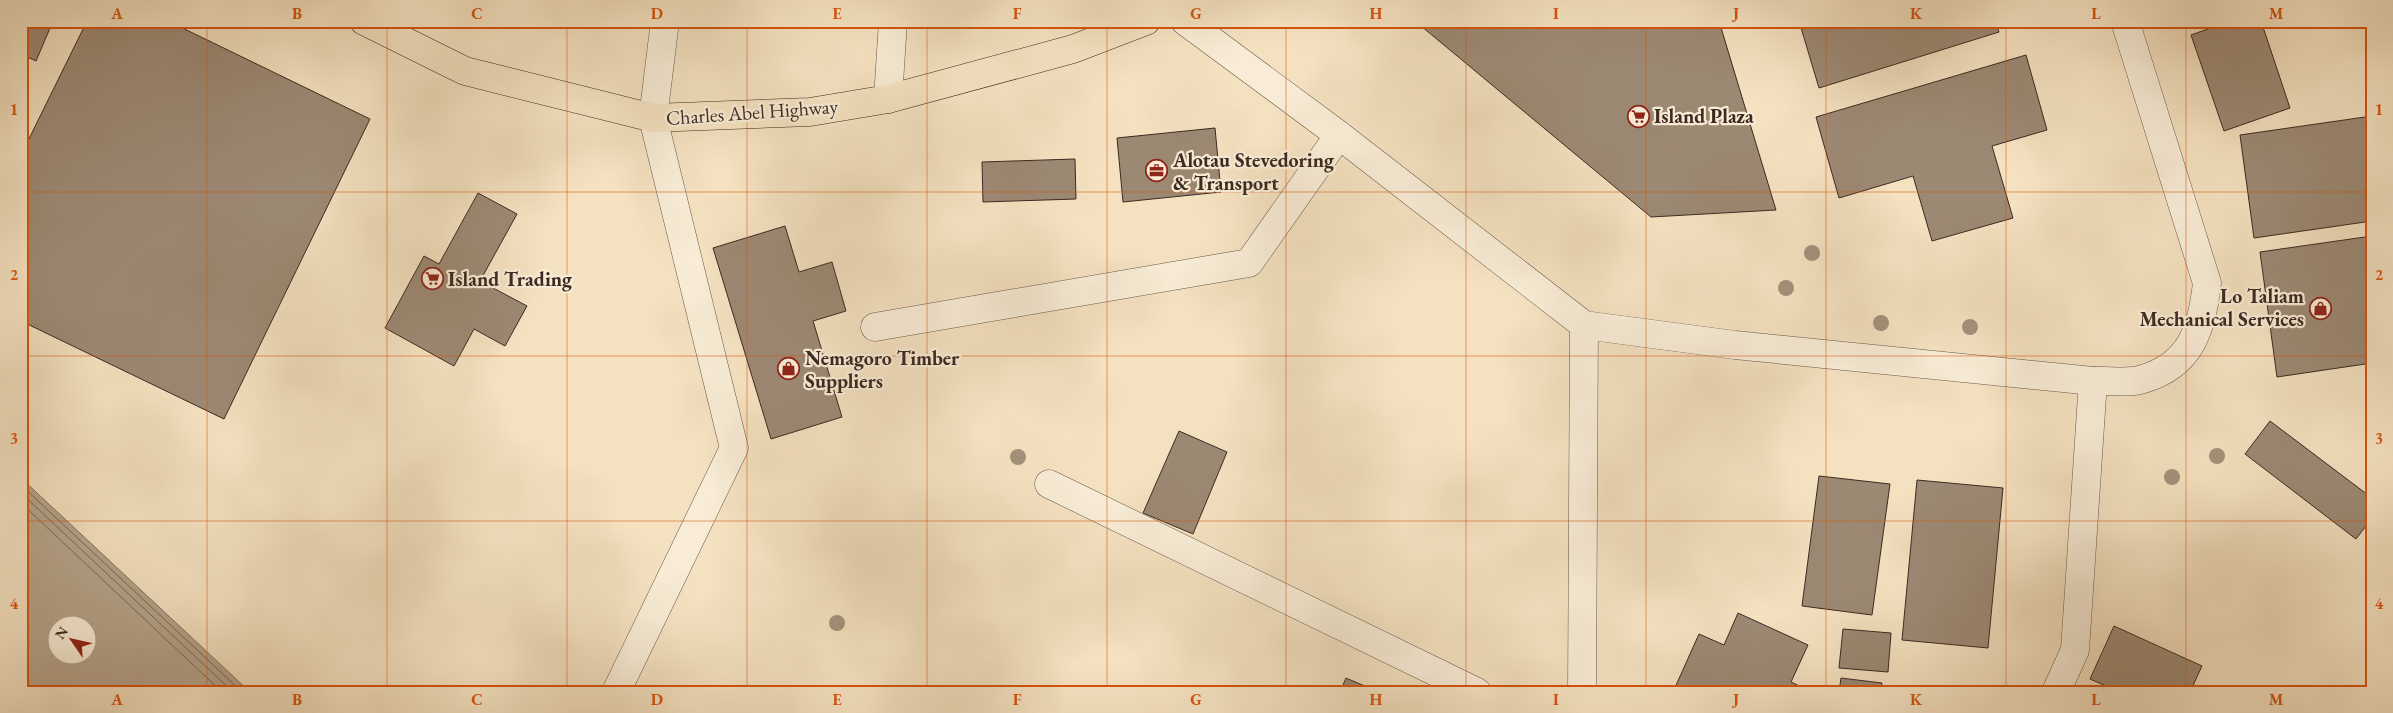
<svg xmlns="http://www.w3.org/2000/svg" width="2393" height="713" viewBox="0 0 2393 713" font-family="'EB Garamond',serif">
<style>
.water{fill:#b5a38a;stroke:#857360;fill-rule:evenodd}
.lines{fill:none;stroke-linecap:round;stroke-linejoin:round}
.shore{stroke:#786656;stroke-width:1}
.building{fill:#9c8974;stroke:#3c2a22}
.minor-casing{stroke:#6a584a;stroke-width:29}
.major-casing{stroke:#3c2a22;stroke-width:29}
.minor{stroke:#f8ecd6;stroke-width:28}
.major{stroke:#f4e1c0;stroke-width:28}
.tree{fill:#a4917b}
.grid{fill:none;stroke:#d7540e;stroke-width:1;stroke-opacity:0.55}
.labels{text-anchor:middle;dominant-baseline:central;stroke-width:4.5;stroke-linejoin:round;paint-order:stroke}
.street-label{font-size:20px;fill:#3c2a22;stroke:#f8ecd6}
.poi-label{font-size:20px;font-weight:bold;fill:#3c2a22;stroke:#f8ecd6;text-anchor:start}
.neatline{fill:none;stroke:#d7540e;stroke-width:2}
.grid-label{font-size:16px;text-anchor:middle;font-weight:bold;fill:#d7540e}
</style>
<rect width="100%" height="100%" fill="#f4e1c0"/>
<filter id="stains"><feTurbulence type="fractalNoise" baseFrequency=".004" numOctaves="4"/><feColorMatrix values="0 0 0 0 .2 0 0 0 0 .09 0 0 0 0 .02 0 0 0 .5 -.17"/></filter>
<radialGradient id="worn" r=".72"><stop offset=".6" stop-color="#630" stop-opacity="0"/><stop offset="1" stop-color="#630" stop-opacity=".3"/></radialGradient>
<!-- water -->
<path class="water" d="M21,478l229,214h-229zM58,626h30v30h-30z"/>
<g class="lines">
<!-- shore -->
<g class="shore">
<polyline points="21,485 242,692"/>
<polyline points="21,493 233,692"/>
<polyline points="21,503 222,692"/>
</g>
</g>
<!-- building -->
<g class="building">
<polygon points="21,21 53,21 36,61 21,54"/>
<polygon points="87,21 168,21 370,119 224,419 21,321 21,155"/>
<polygon points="1415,21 1719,21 1776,210 1651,217"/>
<polygon points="1799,21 1995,21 1999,32 1819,88"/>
<polygon points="2230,21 2261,21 2290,108 2224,131 2191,35"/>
<polygon points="2026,55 2047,130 1992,146 2013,218 1932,241 1913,176 1839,198 1816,117"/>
<polygon points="2372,116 2372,221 2254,238 2240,135"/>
<polygon points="1215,128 1221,192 1123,202 1117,138"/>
<polygon points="1075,159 1076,199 983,202 982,162"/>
<polygon points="478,193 517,214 480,281 527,306 505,346 474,329 454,366 385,328 424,256 439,264"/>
<polygon points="785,226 799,272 832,262 846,311 813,321 842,417 771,439 713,248"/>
<polygon points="2372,236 2372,363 2277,377 2260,252"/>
<polygon points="2270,421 2372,498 2372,518 2356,539 2245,454"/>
<polygon points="1179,431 1227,452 1193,534 1143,513"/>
<polygon points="1819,476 1890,484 1872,615 1802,606"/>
<polygon points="1917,480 2003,488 1988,648 1902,640"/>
<polygon points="1738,613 1808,645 1791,682 1812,692 1673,692 1699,634 1724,645"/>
<polygon points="2114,626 2202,666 2190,692 2115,692 2115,690 2090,679"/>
<polygon points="1843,629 1891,633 1888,672 1839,668"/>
<polygon points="1346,678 1379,692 1340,692"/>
<polygon points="1841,678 1882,683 1881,692 1839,692"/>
</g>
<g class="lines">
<defs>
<g id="minor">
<path d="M1185,21l154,114 245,190 151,20 358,36c15,-1 36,3 50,-2 48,-14 59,-50 64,-96l-82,-262"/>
<polyline points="888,99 893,21"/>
<polyline points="875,327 1249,263 1339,135"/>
<polyline points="1049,484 1477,692"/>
<polyline points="616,692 734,448 653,118 665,21"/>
<polyline points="1582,692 1584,325"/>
<polyline points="2056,692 2075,650 2093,381"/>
</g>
<polyline id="major" points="364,21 465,71 653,118 810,112 888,99 1073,49 1146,21"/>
</defs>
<!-- minor casing -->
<use href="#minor" class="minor-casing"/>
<!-- major casing -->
<use href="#major" class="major-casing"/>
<!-- minor -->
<use href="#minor" class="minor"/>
<!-- major -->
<use href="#major" class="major"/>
</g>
<!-- trees -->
<g class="tree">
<circle cx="1812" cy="253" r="8"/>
<circle cx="1786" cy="288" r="8"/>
<circle cx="1881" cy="323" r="8"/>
<circle cx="1970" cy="327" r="8"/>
<circle cx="2217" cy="456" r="8"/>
<circle cx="1018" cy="457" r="8"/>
<circle cx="2172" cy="477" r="8"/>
<circle cx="837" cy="623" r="8"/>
</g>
<!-- grid -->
<path class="grid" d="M207,21v671M387,21v671M567,21v671M747,21v671M927,21v671M1107,21v671M1286,21v671M1466,21v671M1646,21v671M1826,21v671M2006,21v671M2186,21v671M21,192h2351M21,356h2351M21,521h2351"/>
<!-- icons -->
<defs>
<symbol id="supermarket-ring" viewBox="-11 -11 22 22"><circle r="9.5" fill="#f8ecd6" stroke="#8f2418" stroke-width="1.5"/><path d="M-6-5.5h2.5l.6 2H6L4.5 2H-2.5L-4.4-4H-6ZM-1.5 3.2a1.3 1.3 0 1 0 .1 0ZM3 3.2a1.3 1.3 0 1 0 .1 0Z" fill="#8f2418"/></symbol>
<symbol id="office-ring" viewBox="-11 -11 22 22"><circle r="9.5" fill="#f8ecd6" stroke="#8f2418" stroke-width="1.5"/><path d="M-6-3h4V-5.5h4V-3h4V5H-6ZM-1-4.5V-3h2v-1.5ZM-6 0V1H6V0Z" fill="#8f2418"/></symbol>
<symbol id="shop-ring" viewBox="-11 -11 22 22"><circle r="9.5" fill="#f8ecd6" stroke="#8f2418" stroke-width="1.5"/><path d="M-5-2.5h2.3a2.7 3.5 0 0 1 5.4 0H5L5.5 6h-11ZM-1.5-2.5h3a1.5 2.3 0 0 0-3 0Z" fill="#8f2418"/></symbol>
</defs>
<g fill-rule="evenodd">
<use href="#supermarket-ring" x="1626" y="104" width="25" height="25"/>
<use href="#office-ring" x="1144" y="158" width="25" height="25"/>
<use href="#supermarket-ring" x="420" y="266" width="25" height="25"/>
<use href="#shop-ring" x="2308" y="296" width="25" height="25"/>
<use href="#shop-ring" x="776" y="356" width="25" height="25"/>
</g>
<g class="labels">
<!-- street labels -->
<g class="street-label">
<text transform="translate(752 112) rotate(-4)">Charles Abel Highway</text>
</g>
<!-- poi labels -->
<g class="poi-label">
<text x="1654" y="116">Island Plaza</text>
<text x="1173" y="160">Alotau Stevedoring<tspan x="1173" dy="23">&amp; Transport</tspan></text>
<text x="448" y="279">Island Trading</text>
<text x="2304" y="296" text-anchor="end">Lo Taliam<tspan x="2304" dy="23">Mechanical Services</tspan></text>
<text x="805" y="358">Nemagoro Timber<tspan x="805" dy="23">Suppliers</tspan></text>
</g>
</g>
<!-- margin -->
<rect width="2393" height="713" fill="none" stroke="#f4e1c0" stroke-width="55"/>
<!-- north arrow -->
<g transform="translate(72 640) rotate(304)"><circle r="24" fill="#f8ecd6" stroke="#ad9e8e"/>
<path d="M0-4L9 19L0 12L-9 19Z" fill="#8f2418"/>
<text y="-8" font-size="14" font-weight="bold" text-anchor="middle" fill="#3c2a22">N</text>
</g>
<rect x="28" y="28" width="2338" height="658" class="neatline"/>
<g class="grid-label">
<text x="117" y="19">A</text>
<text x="297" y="19">B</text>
<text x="477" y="19">C</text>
<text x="657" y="19">D</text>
<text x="837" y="19">E</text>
<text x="1017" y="19">F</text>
<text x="1196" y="19">G</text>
<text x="1376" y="19">H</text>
<text x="1556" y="19">I</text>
<text x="1736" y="19">J</text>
<text x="1916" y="19">K</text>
<text x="2096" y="19">L</text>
<text x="2276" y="19">M</text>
<text x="14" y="115">1</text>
<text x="2379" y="115">1</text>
<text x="14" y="280">2</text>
<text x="2379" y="280">2</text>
<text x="14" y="444">3</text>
<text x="2379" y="444">3</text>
<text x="14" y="609">4</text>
<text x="2379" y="609">4</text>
<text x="117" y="705">A</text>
<text x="297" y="705">B</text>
<text x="477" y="705">C</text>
<text x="657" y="705">D</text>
<text x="837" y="705">E</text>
<text x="1017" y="705">F</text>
<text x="1196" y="705">G</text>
<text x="1376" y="705">H</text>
<text x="1556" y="705">I</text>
<text x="1736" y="705">J</text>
<text x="1916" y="705">K</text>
<text x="2096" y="705">L</text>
<text x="2276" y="705">M</text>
</g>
<rect width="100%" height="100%" filter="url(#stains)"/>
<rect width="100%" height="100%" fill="url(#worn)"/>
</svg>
